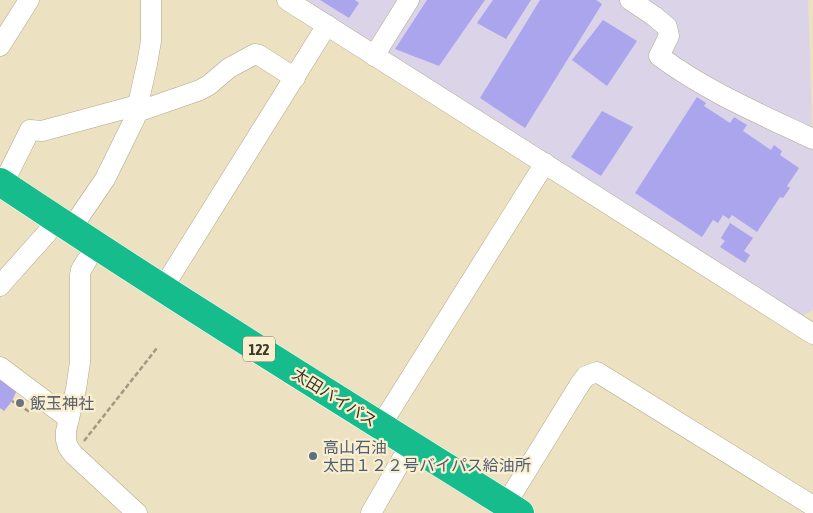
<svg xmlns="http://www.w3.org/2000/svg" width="813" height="513" viewBox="0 0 813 513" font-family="'Asap Condensed','Noto Sans JP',sans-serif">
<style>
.industrial{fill:#dbd3e8}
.building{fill:#aaa5ec}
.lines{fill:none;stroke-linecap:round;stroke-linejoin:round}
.minor-casing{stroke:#b2a88a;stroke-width:21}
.highway-casing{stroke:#fff;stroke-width:29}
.path{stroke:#a29982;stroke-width:2.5;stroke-dasharray:5 2.5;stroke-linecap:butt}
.minor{stroke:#fff;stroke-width:20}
.highway{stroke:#16bc8b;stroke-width:28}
.worship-dot{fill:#6b7280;stroke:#f9eece;stroke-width:2}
.service-dot{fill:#5c6f8a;stroke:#f9eece;stroke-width:2}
.labels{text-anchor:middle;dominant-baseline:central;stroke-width:4.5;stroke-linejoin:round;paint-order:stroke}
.shield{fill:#f9eece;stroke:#756e5c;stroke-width:1}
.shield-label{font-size:15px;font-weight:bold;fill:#3c372b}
.street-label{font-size:16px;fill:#3c372b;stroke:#f9eece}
.worship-label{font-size:16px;fill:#5b616d;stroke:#f9eece;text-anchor:start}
.service-label{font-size:16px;fill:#4e5e75;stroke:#f9eece;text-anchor:start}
</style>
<rect width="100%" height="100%" fill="#ece1c1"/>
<!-- industrial -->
<polygon class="industrial" points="301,0 808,0 813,153 813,310 800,317"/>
<!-- building -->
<g class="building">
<polygon points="320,0 355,0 359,3 349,18"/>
<polygon points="427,0 485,0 439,66 395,49"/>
<polygon points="493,0 531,0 506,39 477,23"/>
<polygon points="540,0 596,0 602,4 525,128 480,98"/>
<polygon points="603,20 637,41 607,86 572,60"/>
<polygon points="697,97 706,103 704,106 730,123 734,117 747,125 743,131 771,150 774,145 782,151 780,155 799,168 787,186 790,188 783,198 780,197 757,232 732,215 729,219 723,215 718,223 713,220 702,237 635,193"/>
<polygon points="602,111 633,127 601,176 571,157"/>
<polygon points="730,223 753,238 744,251 750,255 745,263 720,247 725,241 721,238"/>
<polygon points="0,379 17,390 12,401 4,411 0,408"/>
</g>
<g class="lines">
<defs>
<g id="minor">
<polyline points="287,0 813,334"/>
<path d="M630,0l24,16 13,11 2,9 -10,20c47,35 101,58 154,83"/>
<polyline points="0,46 29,0"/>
<polyline points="374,56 409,0"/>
<polyline points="137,112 200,90 209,85 229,68 255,54 259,55 295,78"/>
<polyline points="3,184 30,130 42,131 138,105"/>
<polyline points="71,229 105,179 135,118 147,64 151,41 151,0"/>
<polyline points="87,260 81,270 80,275 80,362 76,389 66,431 66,440 68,447 73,454 137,513"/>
<polyline points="0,286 4,281 47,233"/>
<polyline points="163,288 327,25"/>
<polyline points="0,367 68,418"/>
<polyline points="381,425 545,163"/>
<polyline points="506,504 580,384 586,376 597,372 813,506"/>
<polyline points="371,513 402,459"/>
</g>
<path id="highway" d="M0,182c171,114 346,222 520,331"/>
</defs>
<!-- minor casing -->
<use href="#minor" class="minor-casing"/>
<!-- highway casing -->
<use href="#highway" class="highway-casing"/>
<!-- path -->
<g class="path">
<polyline points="12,401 30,412"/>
<polyline points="84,441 157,348"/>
</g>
<!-- minor -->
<use href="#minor" class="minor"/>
<!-- highway -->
<use href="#highway" class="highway"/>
</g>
<!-- markers -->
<circle class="worship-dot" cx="20" cy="403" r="5"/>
<circle class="service-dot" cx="313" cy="456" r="5"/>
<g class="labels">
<!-- shield labels -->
<rect class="shield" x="243" y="336.5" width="32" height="25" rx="4"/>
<g class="shield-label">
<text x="259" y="349">122</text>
</g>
<!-- street labels -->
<g class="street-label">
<text transform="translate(335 397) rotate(32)">太田バイパス</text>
</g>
<!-- worship labels -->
<g class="worship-label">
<text x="30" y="403">飯玉神社</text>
</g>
<!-- service labels -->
<g class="service-label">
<text x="323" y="447">高山石油<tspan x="323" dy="18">太田１２２号バイパス給油所</tspan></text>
</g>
</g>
</svg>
